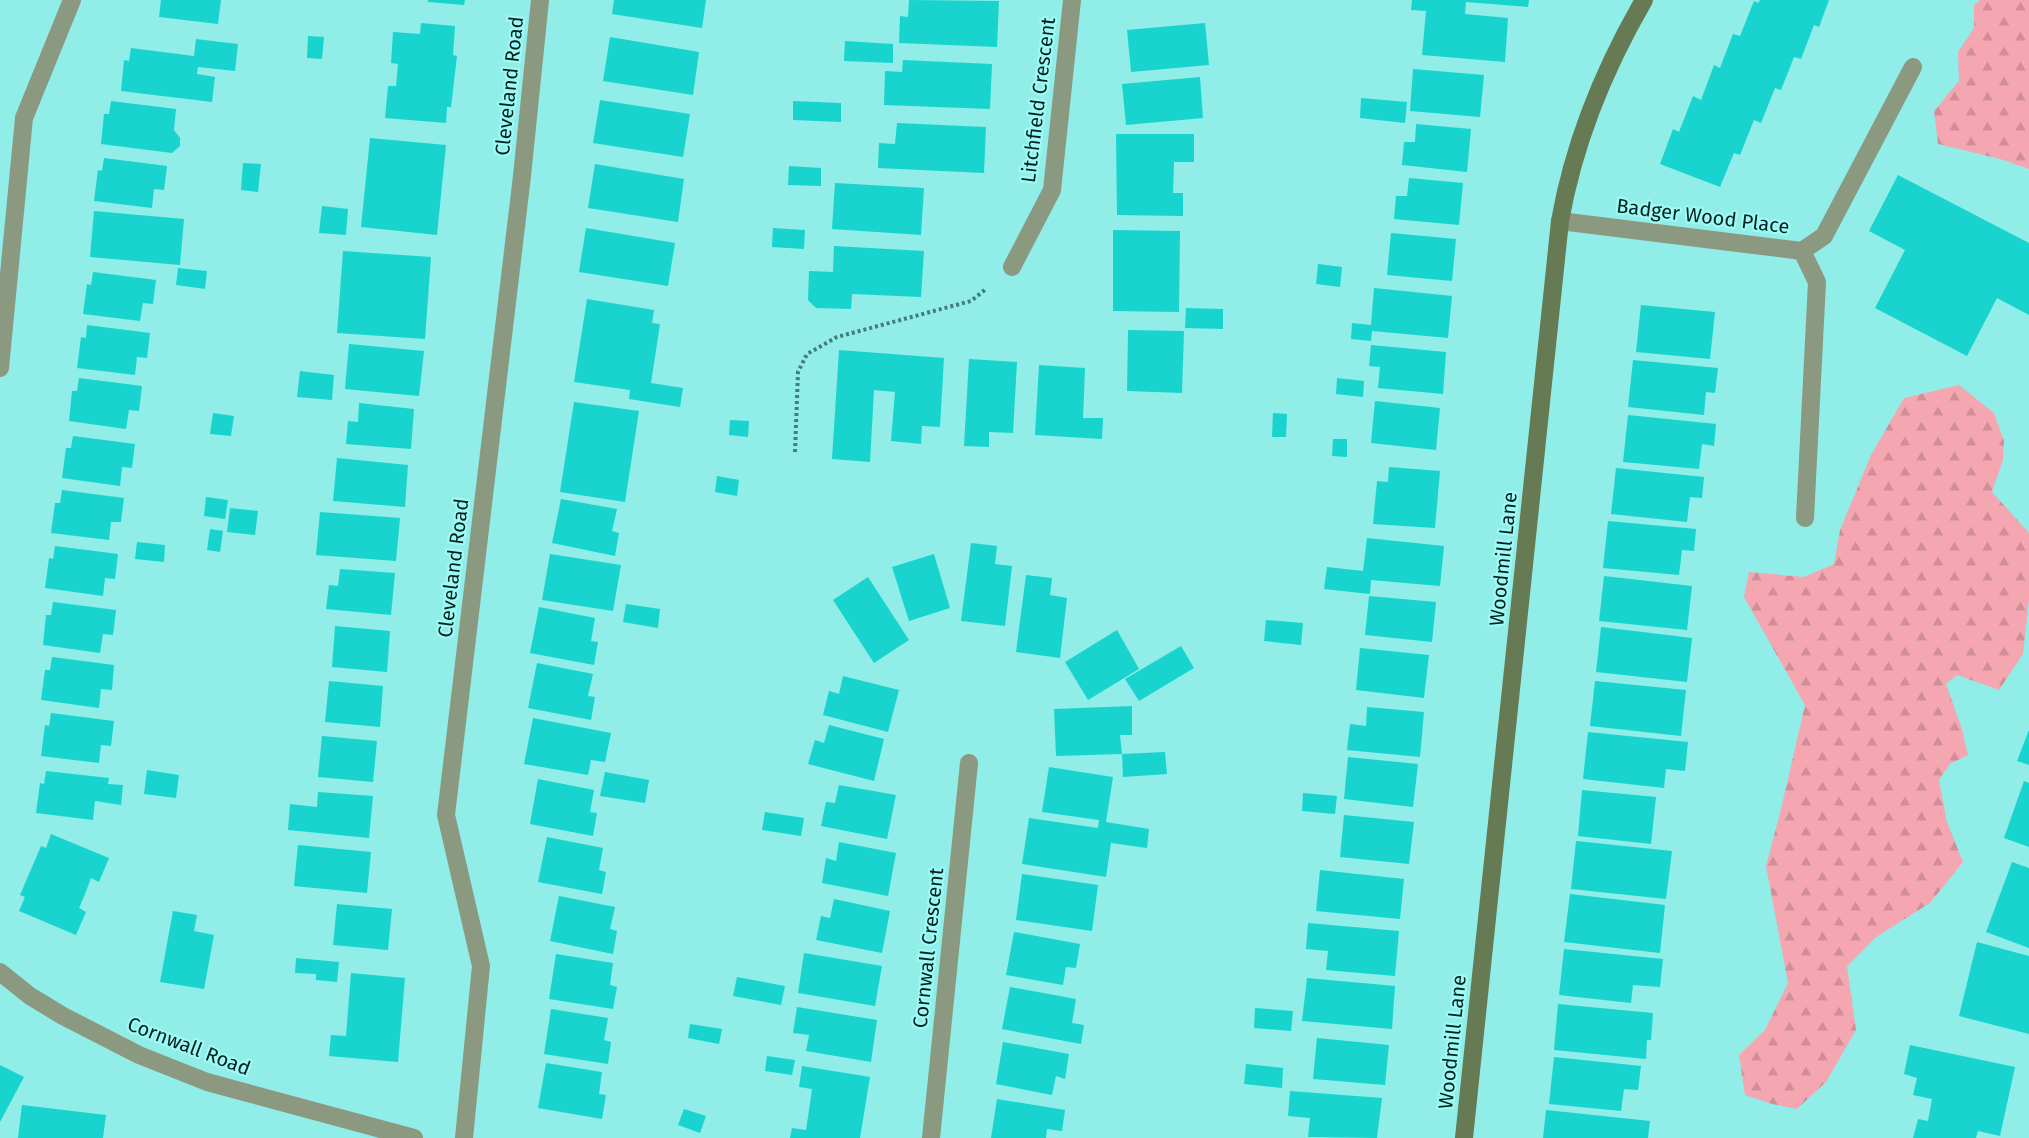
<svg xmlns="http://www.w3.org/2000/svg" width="2029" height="1138" viewBox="0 0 2029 1138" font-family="'Fira Sans',sans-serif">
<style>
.forest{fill:url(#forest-firs)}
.building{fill:#19d4ce}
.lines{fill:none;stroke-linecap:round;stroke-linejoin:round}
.path{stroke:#437d79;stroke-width:4;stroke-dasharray:3 3;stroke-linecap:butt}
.lane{stroke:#8b9980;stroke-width:18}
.street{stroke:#8b9980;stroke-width:18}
.secondary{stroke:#667a54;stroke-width:18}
.labels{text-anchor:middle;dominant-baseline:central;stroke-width:4.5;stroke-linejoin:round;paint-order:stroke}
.street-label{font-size:20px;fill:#02201e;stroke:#9dfaf5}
</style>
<defs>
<pattern id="forest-firs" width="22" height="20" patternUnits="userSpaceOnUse" patternTransform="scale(1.5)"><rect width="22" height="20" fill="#f5a7b1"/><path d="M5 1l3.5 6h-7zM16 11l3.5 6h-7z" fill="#d08f98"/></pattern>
</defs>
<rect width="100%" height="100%" fill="#90ede7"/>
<!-- forest -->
<g class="forest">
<polygon points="1980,0 2029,0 2029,169 2000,159 1938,144 1934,111 1959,81 1958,52 1974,28 1974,5"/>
<polygon points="1959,385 1994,413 2004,441 2003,460 1992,492 2029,533 2029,599 2023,654 1999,690 1957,675 1946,684 1962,729 1968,755 1950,764 1939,780 1947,822 1963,862 1930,903 1876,937 1847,966 1856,1030 1826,1082 1797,1109 1772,1104 1745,1095 1739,1055 1765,1030 1788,983 1766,866 1781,809 1805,705 1744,597 1749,572 1804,577 1834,564 1840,530 1871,455 1904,398"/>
</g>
<!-- building -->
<g class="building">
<polygon points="161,0 221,0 218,24 159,17"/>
<polygon points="428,0 465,0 464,5 428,2"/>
<polygon points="614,0 706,0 702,28 612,14"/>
<polygon points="909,0 999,1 997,47 899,43 900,16 908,17"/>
<polygon points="1412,0 1529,0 1528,7 1466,2 1465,14 1508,18 1505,62 1422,55 1426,11 1411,10"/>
<polygon points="1760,0 1829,0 1819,27 1814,25 1801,59 1794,57 1781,90 1775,88 1761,123 1754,120 1740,155 1734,153 1720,187 1660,164 1673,129 1679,132 1693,96 1701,100 1714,65 1720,68 1733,34 1740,36 1754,1 1758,3"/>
<polygon points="421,23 455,26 453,55 457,56 451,107 447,107 446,123 385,118 388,86 396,86 398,64 391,63 393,32 420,34"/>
<polygon points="1205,23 1209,65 1131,72 1127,30"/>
<polygon points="308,36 324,37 322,59 307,58"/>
<polygon points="610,37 699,52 693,95 603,81"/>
<polygon points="196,39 238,44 235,71 198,67 197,74 215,77 212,102 121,91 124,60 129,61 131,48 194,56"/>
<polygon points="845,41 893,44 893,63 844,61"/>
<polygon points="903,60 992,64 990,109 884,105 885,71 902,72"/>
<polygon points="1413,69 1484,75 1480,117 1410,111"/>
<polygon points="1200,77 1203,118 1126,125 1122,84"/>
<polygon points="1361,98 1407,102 1405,123 1360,118"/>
<polygon points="600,100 690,114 683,157 593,143"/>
<polygon points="111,101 176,109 174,130 180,138 180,146 172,153 101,144 104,114 109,114"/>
<polygon points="793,101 841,103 841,122 793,120"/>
<polygon points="897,123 986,127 984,173 878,168 879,143 895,144"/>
<polygon points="1416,124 1471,129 1467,172 1402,165 1404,142 1415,142"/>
<polygon points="1116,134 1194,134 1194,162 1174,162 1173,193 1183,193 1183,216 1117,215"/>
<polygon points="370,138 446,145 437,235 361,227"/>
<polygon points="104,158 167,166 164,190 154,189 152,208 94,201 98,170 102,171"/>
<polygon points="243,163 261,164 258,192 241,190"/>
<polygon points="595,164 684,179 678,222 588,208"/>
<polygon points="789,166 821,168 821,186 788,185"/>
<polygon points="1898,175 2029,243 2029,315 1997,298 1967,356 1875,308 1905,250 1869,231"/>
<polygon points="1409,178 1463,183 1459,225 1394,219 1396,196 1407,196"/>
<polygon points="835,183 924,188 921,235 832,229"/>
<polygon points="322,206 348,209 346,235 319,233"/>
<polygon points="94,211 184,219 180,265 90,257"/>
<polygon points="586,228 675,243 668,286 579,272"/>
<polygon points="773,228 805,230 804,249 772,247"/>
<polygon points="1113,230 1180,231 1179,312 1113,311"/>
<polygon points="1391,233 1456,239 1452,281 1387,275"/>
<polygon points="834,246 924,251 921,297 852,294 851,309 816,308 808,300 809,271 833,272"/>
<polygon points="343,251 431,257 425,339 337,333"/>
<polygon points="1318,264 1342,267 1340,287 1316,284"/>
<polygon points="178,268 207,271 205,289 176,285"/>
<polygon points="93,272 156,280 153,304 143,303 140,321 83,314 87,284 91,285"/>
<polygon points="1374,288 1452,296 1448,338 1372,331 1371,341 1351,339 1352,323 1371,325"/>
<polygon points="587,299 654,310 652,323 660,324 651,383 683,388 680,407 629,399 630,390 574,382"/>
<polygon points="1641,305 1715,312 1710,359 1636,352"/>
<polygon points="1186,308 1223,309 1223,329 1185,328"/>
<polygon points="87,325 150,333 147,358 137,357 135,375 77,368 81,337 86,338"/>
<polygon points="1128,330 1184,331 1182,393 1127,391"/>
<polygon points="349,344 424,351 419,396 345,389"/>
<polygon points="1371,345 1446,352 1443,394 1378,388 1380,367 1369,366"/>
<polygon points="839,350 944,358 940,427 922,426 921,444 891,441 895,392 874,390 870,462 832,459"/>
<polygon points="969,359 1017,362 1013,433 989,432 989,447 964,446"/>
<polygon points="1633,360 1718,368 1715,393 1706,392 1704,415 1628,407"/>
<polygon points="1039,365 1085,368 1083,418 1103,418 1102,439 1035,435"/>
<polygon points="300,371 334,375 332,400 297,397"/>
<polygon points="79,378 142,386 139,411 129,410 126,429 69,421 72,391 77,391"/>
<polygon points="1337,378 1364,381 1363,397 1336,394"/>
<polygon points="1375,401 1440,408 1436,450 1371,443"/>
<polygon points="574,402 639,411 625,502 560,492"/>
<polygon points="359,403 414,409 411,449 346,444 348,421 358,422"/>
<polygon points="213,413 234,416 231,436 210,434"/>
<polygon points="1273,413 1287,414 1286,437 1272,437"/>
<polygon points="1628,415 1716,424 1714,446 1702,444 1699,469 1623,462"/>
<polygon points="730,420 749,421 748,437 729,435"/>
<polygon points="73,436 135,444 132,468 122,467 120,486 62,478 66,448 71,448"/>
<polygon points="1333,439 1347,439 1347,457 1332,456"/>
<polygon points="337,458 408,465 405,507 333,501"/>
<polygon points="1389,467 1440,471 1435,528 1373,524 1377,481 1388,482"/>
<polygon points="1616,468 1704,477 1702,498 1690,497 1687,522 1611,514"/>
<polygon points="717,476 739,480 737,496 715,492"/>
<polygon points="62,490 124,498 121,522 111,522 109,540 51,533 55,503 60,503"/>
<polygon points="206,497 228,500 225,519 204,516"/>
<polygon points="561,499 617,509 612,531 619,533 615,556 552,543"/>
<polygon points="230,508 258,511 255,535 227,532"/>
<polygon points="320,512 400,518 396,561 316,555"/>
<polygon points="1608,521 1696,529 1694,551 1682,550 1679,575 1603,568"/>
<polygon points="210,529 223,531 220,552 207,550"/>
<polygon points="1367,538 1444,546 1440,586 1371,580 1370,594 1324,589 1327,567 1363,571"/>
<polygon points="137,542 165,545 164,562 135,559"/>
<polygon points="971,543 997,546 995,564 1012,566 1005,626 961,621"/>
<polygon points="55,546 118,554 115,579 105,578 103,596 45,588 49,558 53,559"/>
<polygon points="550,554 621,565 613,611 542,600"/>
<polygon points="934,554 950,608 909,621 892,567"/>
<polygon points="340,569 395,573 391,615 326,609 329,585 338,586"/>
<polygon points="1026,575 1052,578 1050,595 1067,598 1060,658 1016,652"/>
<polygon points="1604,576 1692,586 1687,630 1599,621"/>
<polygon points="868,577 909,640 874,663 833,600"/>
<polygon points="1369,596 1436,602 1432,642 1365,635"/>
<polygon points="53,602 116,610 113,635 103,634 100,653 43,645 46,615 51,615"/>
<polygon points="626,604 660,609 658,628 623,622"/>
<polygon points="539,607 595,618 591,641 598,642 594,665 530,653"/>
<polygon points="1266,620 1303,623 1301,645 1264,641"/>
<polygon points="335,626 390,631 387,672 332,667"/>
<polygon points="1601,627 1692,638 1687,682 1596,672"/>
<polygon points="1117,630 1139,669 1088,700 1065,662"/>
<polygon points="1181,646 1194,668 1139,701 1125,679"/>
<polygon points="1360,648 1429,655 1424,698 1356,690"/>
<polygon points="52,657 114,665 112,690 101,689 99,708 41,700 45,670 50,670"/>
<polygon points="537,663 593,674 588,696 595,697 591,720 528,708"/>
<polygon points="843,676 899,690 888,732 823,715 829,691 839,694"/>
<polygon points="329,681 383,686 380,727 325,722"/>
<polygon points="1595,681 1686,690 1681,736 1590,726"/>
<polygon points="1132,706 1132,735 1120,735 1122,754 1056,756 1054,709"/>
<polygon points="1367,707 1424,712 1420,757 1347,750 1350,724 1366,726"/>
<polygon points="51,713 114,721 111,746 101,745 99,763 41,756 45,725 49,726"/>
<polygon points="533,718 611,733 605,762 591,760 588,775 524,764"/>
<polygon points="829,725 884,739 874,781 808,764 815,740 824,743"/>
<polygon points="2029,730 2029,765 2017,761"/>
<polygon points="1588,732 1688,742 1685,771 1666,769 1664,788 1583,779"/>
<polygon points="322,736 377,741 373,782 318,777"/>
<polygon points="1165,752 1167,774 1123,777 1122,754"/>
<polygon points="1348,757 1418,764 1413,807 1344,799"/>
<polygon points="1049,767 1113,777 1106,822 1149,829 1147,848 1111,843 1106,877 1022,864 1029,818 1098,828 1099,820 1042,812"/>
<polygon points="147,770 179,775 176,798 144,794"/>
<polygon points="46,771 109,778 108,784 123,785 121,805 95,801 93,820 36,813 40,783 44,784"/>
<polygon points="605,772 649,780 645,803 600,796"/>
<polygon points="538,779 594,790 590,812 597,813 593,836 530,824"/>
<polygon points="2024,781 2029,783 2029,847 2004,838"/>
<polygon points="839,785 896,795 887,839 821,826 826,802 835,803"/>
<polygon points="1582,790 1656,797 1651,844 1578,836"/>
<polygon points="318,792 373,796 369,838 288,830 290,804 317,807"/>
<polygon points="1303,793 1337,796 1335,814 1302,811"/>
<polygon points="765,812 804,818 801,836 762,830"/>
<polygon points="1344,815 1414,822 1409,864 1340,857"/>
<polygon points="51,834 109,858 99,882 91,878 85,894 79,908 86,912 76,935 19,911 25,897 20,895 41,846 46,848"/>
<polygon points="547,837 603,848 599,870 606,872 602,894 538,882"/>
<polygon points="1576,841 1672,851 1666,899 1571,889"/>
<polygon points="839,842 896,853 888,896 822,883 826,858 836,861"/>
<polygon points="298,845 371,852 367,893 294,886"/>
<polygon points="2012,862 2029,868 2029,948 1986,932"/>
<polygon points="1320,870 1404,879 1400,919 1316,911"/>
<polygon points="1022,874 1098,885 1092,931 1016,920"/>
<polygon points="1570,894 1665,905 1660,953 1564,942"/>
<polygon points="559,896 615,907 610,929 617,931 613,954 550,941"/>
<polygon points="834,899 890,911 882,953 816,940 821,916 830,918"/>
<polygon points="337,904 392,909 388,950 333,945"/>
<polygon points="173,911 197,915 194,931 214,935 204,989 160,982"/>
<polygon points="1308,923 1399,931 1395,976 1326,970 1328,951 1306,949"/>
<polygon points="1014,932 1080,944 1076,968 1066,967 1063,985 1006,975"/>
<polygon points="1977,942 2029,956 2029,1034 1959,1016"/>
<polygon points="1564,949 1663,959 1660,987 1633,985 1631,1003 1559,995"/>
<polygon points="804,953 882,966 875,1006 798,993"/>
<polygon points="556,954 613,963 610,985 617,987 613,1009 549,999"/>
<polygon points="296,958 339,962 337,982 316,980 316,974 295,973"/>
<polygon points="351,973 405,978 398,1062 329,1056 331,1035 346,1036"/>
<polygon points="737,977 785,986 781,1005 733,996"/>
<polygon points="1307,978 1395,986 1392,1029 1302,1021"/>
<polygon points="1010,987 1076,999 1072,1023 1084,1025 1081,1044 1002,1029"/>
<polygon points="1558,1004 1653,1013 1651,1040 1647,1040 1646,1059 1554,1050"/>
<polygon points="797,1007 877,1020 871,1062 806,1051 809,1035 793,1033"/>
<polygon points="1255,1008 1293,1011 1291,1031 1254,1028"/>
<polygon points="551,1009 608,1018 604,1040 611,1042 608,1064 544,1054"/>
<polygon points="690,1024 722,1029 719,1044 688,1038"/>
<polygon points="1317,1038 1389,1045 1385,1085 1313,1079"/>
<polygon points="1003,1042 1069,1054 1065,1079 1056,1076 1052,1095 996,1084"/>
<polygon points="1910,1045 2015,1067 2000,1136 1978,1131 1976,1138 1913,1138 1918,1119 1928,1121 1932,1099 1913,1095 1917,1078 1904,1074"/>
<polygon points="767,1056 795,1060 792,1075 765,1071"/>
<polygon points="1554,1057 1641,1066 1638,1090 1624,1089 1621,1111 1549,1104"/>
<polygon points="546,1063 602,1072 599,1094 606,1095 602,1119 538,1108"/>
<polygon points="1246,1064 1283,1068 1282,1088 1244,1084"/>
<polygon points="0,1065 24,1077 0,1122"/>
<polygon points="802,1066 870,1077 860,1138 790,1138 792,1128 806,1130 809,1110 812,1089 799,1087"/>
<polygon points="1290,1091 1382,1098 1377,1138 1308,1137 1310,1118 1288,1116"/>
<polygon points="997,1099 1065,1110 1062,1131 1047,1129 1046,1138 991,1138"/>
<polygon points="22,1105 106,1115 103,1138 18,1138"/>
<polygon points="684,1109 706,1116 700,1133 678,1125"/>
<polygon points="1546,1110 1650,1121 1648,1138 1543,1138"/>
</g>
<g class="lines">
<!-- path -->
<polyline class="path" points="795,452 798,372 807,354 837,337 971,301 986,289"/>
<!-- lane -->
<g class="lane">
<polyline points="1560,221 1802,251 1824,236 1913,67"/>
<polyline points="1802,251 1817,282 1805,518"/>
</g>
<!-- street -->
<g class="street">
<polyline points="1012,267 1052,190 1072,0"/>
<polyline points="0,368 24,118 72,0"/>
<polyline points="0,972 30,996 63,1016 139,1055 207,1082 414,1138"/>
<polyline points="464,1138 481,966 446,815 522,176 540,0"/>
<polyline points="931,1138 969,763"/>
</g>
<!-- secondary -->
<path class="secondary" d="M1464,1138l96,-917c14,-79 44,-152 84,-221"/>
</g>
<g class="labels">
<!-- street labels -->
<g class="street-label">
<text transform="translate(509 86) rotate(-84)">Cleveland Road</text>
<text transform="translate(1038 100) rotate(-83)">Litchfield Crescent</text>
<text transform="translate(1703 216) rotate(7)">Badger Wood Place</text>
<text transform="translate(1503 559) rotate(-84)">Woodmill Lane</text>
<text transform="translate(453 568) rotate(-83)">Cleveland Road</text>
<text transform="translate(928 948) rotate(-84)">Cornwall Crescent</text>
<text transform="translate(1452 1042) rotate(-84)">Woodmill Lane</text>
<text transform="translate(189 1046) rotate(21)">Cornwall Road</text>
</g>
</g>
</svg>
